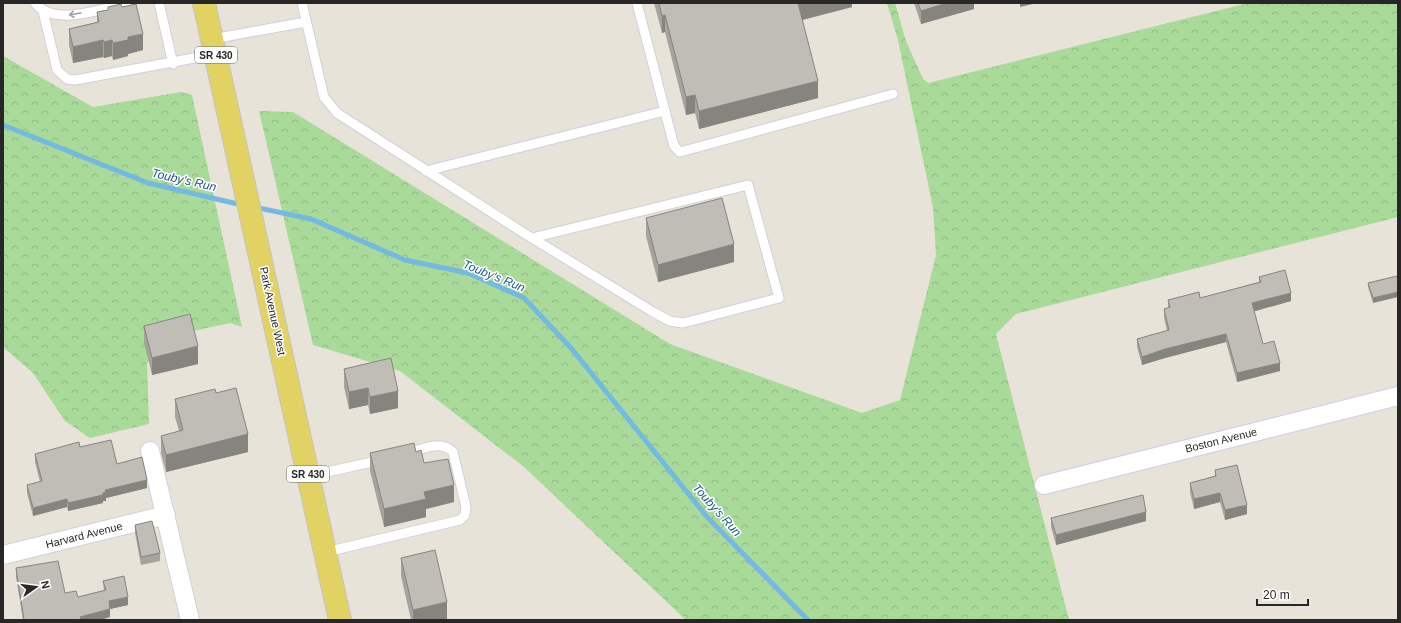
<svg xmlns="http://www.w3.org/2000/svg" width="1401" height="623" viewBox="0 0 1401 623" font-family="Helvetica,sans-serif">
<style>
.forest{fill:url(#forest-crowns)}
.lines{fill:none;stroke-linecap:round;stroke-linejoin:round}
.stream{stroke:#74b9e2;stroke-width:5}
.lane-casing{stroke:#cfd0df;stroke-width:11}
.street-casing{stroke:#cfd0df;stroke-width:20}
.primary-casing{stroke:#c3c3c3;stroke-width:24}
.lane{stroke:#fff;stroke-width:9}
.street{stroke:#fff;stroke-width:18}
.primary{stroke:#e2d264;stroke-width:22}
.wall{fill:#a5a39d}
.shaded-wall{fill:#86847f}
.building{fill:#c0bdb6;stroke:#86847f}
.oneway{stroke:#9e9e9e}
.labels{text-anchor:middle;dominant-baseline:central;stroke-width:3;stroke-linejoin:round;paint-order:stroke}
.shield{fill:#fff;stroke:#686868;stroke-width:1}
.shield-label{font-size:10px;font-weight:bold;fill:#272727}
.street-label{font-size:11px;fill:#272727;stroke:#fff}
.water-label{font-size:12px;font-style:italic;fill:#195688;stroke:#fff}
</style>
<defs>
<pattern id="forest-crowns" width="20" height="18" patternUnits="userSpaceOnUse"><rect width="20" height="18" fill="#a9da9a"/><path d="M2 6a3 3 0 1 1 6 0M12 15a3 3 0 1 1 6 0" fill="none" stroke="#91bb85"/></pattern>
</defs>
<rect width="100%" height="100%" fill="#e8e3d9"/>
<!-- forest -->
<g class="forest">
<polygon points="887,3 895,3 906,41 923,79 928,83 1248,3 1398,3 1398,217 1016,314 996,334 1069,620 686,620 524,467 400,371 313,345 259,111 293,112 670,344 862,413 900,400 936,255 933,208 898,40"/>
<polygon points="3,56 93,107 181,92 192,95 242,327 230,323 166,337 147,363 149,424 90,438 65,421 33,373 3,347"/>
</g>
<g class="lines">
<!-- stream -->
<g class="stream">
<polyline points="3,125 148,183 242,205"/>
<polyline points="254,207 311,219 405,260 468,273 524,298 571,348 707,517 808,620"/>
</g>
<defs>
<g id="lane">
<path d="M35,3c19,24 67,6 92,0"/>
<polyline points="159,3 173,64"/>
<polyline points="302,3 324,97 337,113 519,230 653,312 670,321 683,323 779,298 748,185 532,238"/>
<polyline points="637,3 674,146 680,152 893,94"/>
<polyline points="43,11 57,70 67,79 75,80 216,54"/>
<polyline points="212,39 306,22"/>
<polyline points="426,171 665,111"/>
<polyline points="309,476 381,460"/>
<path d="M326,552l134,-32 5,-5 1,-8 -13,-55c-13,-13 -33,-2 -48,2"/>
</g>
<g id="street">
<polyline points="150,451 190,620"/>
<polyline points="1044,485 1398,396"/>
<polyline points="3,555 166,515"/>
</g>
<polyline id="primary" points="204,3 340,620"/>
</defs>
<!-- lane casing -->
<use href="#lane" class="lane-casing"/>
<!-- street casing -->
<use href="#street" class="street-casing"/>
<!-- primary casing -->
<use href="#primary" class="primary-casing"/>
<!-- lane -->
<use href="#lane" class="lane"/>
<!-- street -->
<use href="#street" class="street"/>
<!-- primary -->
<use href="#primary" class="primary"/>
</g>
<!-- wall -->
<g class="wall">
<polygon points="654,3 852,3 852,7 802,20 818,98 699,129 695,113 686,115 665,32 662,33"/>
<polygon points="914,3 974,3 974,9 921,24"/>
<polygon points="108,7 143,50 128,54 128,56 113,60 112,56 104,58 103,57 73,63 69,45 69,29 97,22 97,12 108,10"/>
<polygon points="646,218 734,262 658,282 646,236"/>
<polygon points="1397,276 1373,303 1368,287 1368,283"/>
<polygon points="1259,277 1291,301 1254,311 1263,344 1280,371 1237,382 1226,342 1165,358 1142,365 1137,347 1137,339 1167,331 1164,317 1164,309 1168,308 1168,300 1200,298 1259,282"/>
<polygon points="144,326 198,364 152,375 144,343"/>
<polygon points="344,369 398,408 370,414 368,405 349,409 344,387"/>
<polygon points="216,393 248,452 166,472 161,453 161,436 179,431 175,417 175,399"/>
<polygon points="80,447 117,464 147,488 106,498 106,501 103,501 103,503 68,511 67,507 33,516 27,493 27,485 40,482 35,462 35,454"/>
<polygon points="416,452 454,502 426,509 426,517 384,527 370,471 370,453"/>
<polygon points="1215,470 1247,514 1225,520 1220,502 1194,509 1190,492 1190,483 1215,476"/>
<polygon points="1051,518 1146,521 1056,545 1051,527"/>
<polygon points="135,525 160,553 160,561 141,565 135,533"/>
<polygon points="401,558 447,620 411,620 401,576"/>
<polygon points="16,568 65,593 78,597 104,591 103,581 128,605 110,609 110,617 100,620 23,620 16,577"/>
</g>
<!-- shaded-wall -->
<g class="shaded-wall">
<polygon points="798,3 852,3 852,7 798,21"/>
<polygon points="947,3 974,3 974,9 921,24 921,11"/>
<polygon points="1020,3 1037,3 1020,7"/>
<polygon points="665,15 665,32 662,33 662,16"/>
<polygon points="143,34 143,50 128,54 128,56 113,60 113,43 128,37"/>
<polygon points="103,40 103,57 73,63 73,47"/>
<polygon points="112,40 112,56 104,58 104,42"/>
<polygon points="818,81 818,98 699,129 699,111"/>
<polygon points="695,95 695,113 686,115 686,97"/>
<polygon points="734,244 734,262 658,282 658,265"/>
<polygon points="1398,292 1398,297 1373,303 1373,298"/>
<polygon points="1291,293 1291,301 1252,312 1252,303"/>
<polygon points="1226,334 1226,342 1165,358 1142,365 1142,357 1165,349"/>
<polygon points="198,346 198,364 152,375 152,358"/>
<polygon points="1280,363 1280,371 1237,382 1237,373"/>
<polygon points="368,388 368,405 349,409 349,392"/>
<polygon points="398,391 398,408 370,414 370,397"/>
<polygon points="248,434 248,452 166,472 166,455"/>
<polygon points="147,480 147,488 106,498 106,501 103,501 103,503 68,511 68,503 103,493 105,490"/>
<polygon points="454,485 454,502 426,509 426,517 384,527 384,509 424,492"/>
<polygon points="1220,493 1220,502 1194,509 1194,499"/>
<polygon points="67,499 67,507 33,516 33,508"/>
<polygon points="1247,505 1247,514 1225,520 1225,510"/>
<polygon points="1146,512 1146,521 1056,545 1056,535"/>
<polygon points="128,597 128,605 110,609 110,617 100,620 80,620 80,617 109,601"/>
<polygon points="447,602 447,620 413,620 413,610"/>
</g>
<!-- building -->
<g class="building">
<polygon points="659,3 798,3 818,81 699,111 695,95 686,97 665,15 662,16"/>
<polygon points="918,3 947,3 921,11"/>
<polygon points="121,4 122,7 136,4 143,34 128,37 128,40 113,43 112,40 104,42 103,40 73,47 69,29 99,22 97,12 108,10 108,7"/>
<polygon points="722,198 734,244 658,265 646,218"/>
<polygon points="1285,270 1291,293 1252,303 1263,344 1274,341 1280,363 1237,373 1226,334 1165,349 1142,357 1137,339 1169,330 1164,309 1170,307 1168,300 1199,292 1200,298 1261,282 1259,277"/>
<polygon points="1397,276 1398,281 1398,292 1373,298 1368,283"/>
<polygon points="190,314 198,346 152,358 144,326"/>
<polygon points="391,358 398,391 370,397 368,388 349,392 344,369"/>
<polygon points="236,388 248,434 166,455 161,436 183,430 175,399 215,389 216,393"/>
<polygon points="111,440 117,464 142,457 147,480 105,490 106,492 103,493 103,495 68,503 67,499 33,508 27,485 42,481 35,454 79,442 80,447"/>
<polygon points="414,443 416,452 421,450 424,463 448,459 454,485 424,492 426,499 384,509 370,453"/>
<polygon points="1237,465 1247,505 1225,510 1220,493 1194,499 1190,483 1216,476 1215,470"/>
<polygon points="1143,495 1146,512 1056,535 1051,518"/>
<polygon points="152,521 160,553 141,557 135,525"/>
<polygon points="435,550 447,602 413,610 401,558"/>
<polygon points="58,561 65,593 76,591 78,597 106,590 103,581 124,576 128,597 109,601 110,609 80,617 81,620 24,620 16,568"/>
</g>
<!-- one-way arrows -->
<defs><path id="oneway-shaft" d="M-6 0H5M1.5-3L5.5 0L1.5 3" fill="none" stroke-width="1.6" stroke-linecap="round" stroke-linejoin="round"/></defs>
<use class="oneway" href="#oneway-shaft" transform="translate(75 14) rotate(171)"/>
<g class="labels">
<!-- shield labels -->
<g class="shield">
<rect x="195" y="47" width="42" height="16" rx="3"/>
<rect x="287" y="466" width="42" height="16" rx="3"/>
</g>
<g class="shield-label">
<text x="216" y="55">SR 430</text>
<text x="308" y="474">SR 430</text>
</g>
<!-- street labels -->
<g class="street-label">
<text transform="translate(273 311) rotate(78)">Park Avenue West</text>
<text transform="translate(1221 440) rotate(-14)">Boston Avenue</text>
<text transform="translate(84 535) rotate(-14)">Harvard Avenue</text>
</g>
<!-- water labels -->
<g class="water-label">
<text transform="translate(184 180) rotate(13)">Touby's Run</text>
<text transform="translate(494 276) rotate(22)">Touby's Run</text>
<text transform="translate(717 510) rotate(48)">Touby's Run</text>
</g>
</g>
<!-- border -->
<rect width="1401" height="623" fill="none" stroke="#272727" stroke-width="8"/>
<!-- north arrow -->
<g transform="translate(36 587) rotate(76)" stroke="#ffffff" stroke-width="3" paint-order="stroke">
<path d="M0-3L7 15L0 10L-7 15Z" fill="#272727"/>
<text y="-6" font-size="11" font-weight="bold" text-anchor="middle" fill="#272727">N</text>
</g>
<!-- scale -->
<path d="M1257 599v6h51v-6" fill="none" stroke="#272727" stroke-width="2"/>
<text x="1263" y="599" font-size="12" fill="#272727" stroke="#ffffff" stroke-width="3" paint-order="stroke">20 m</text>
</svg>
